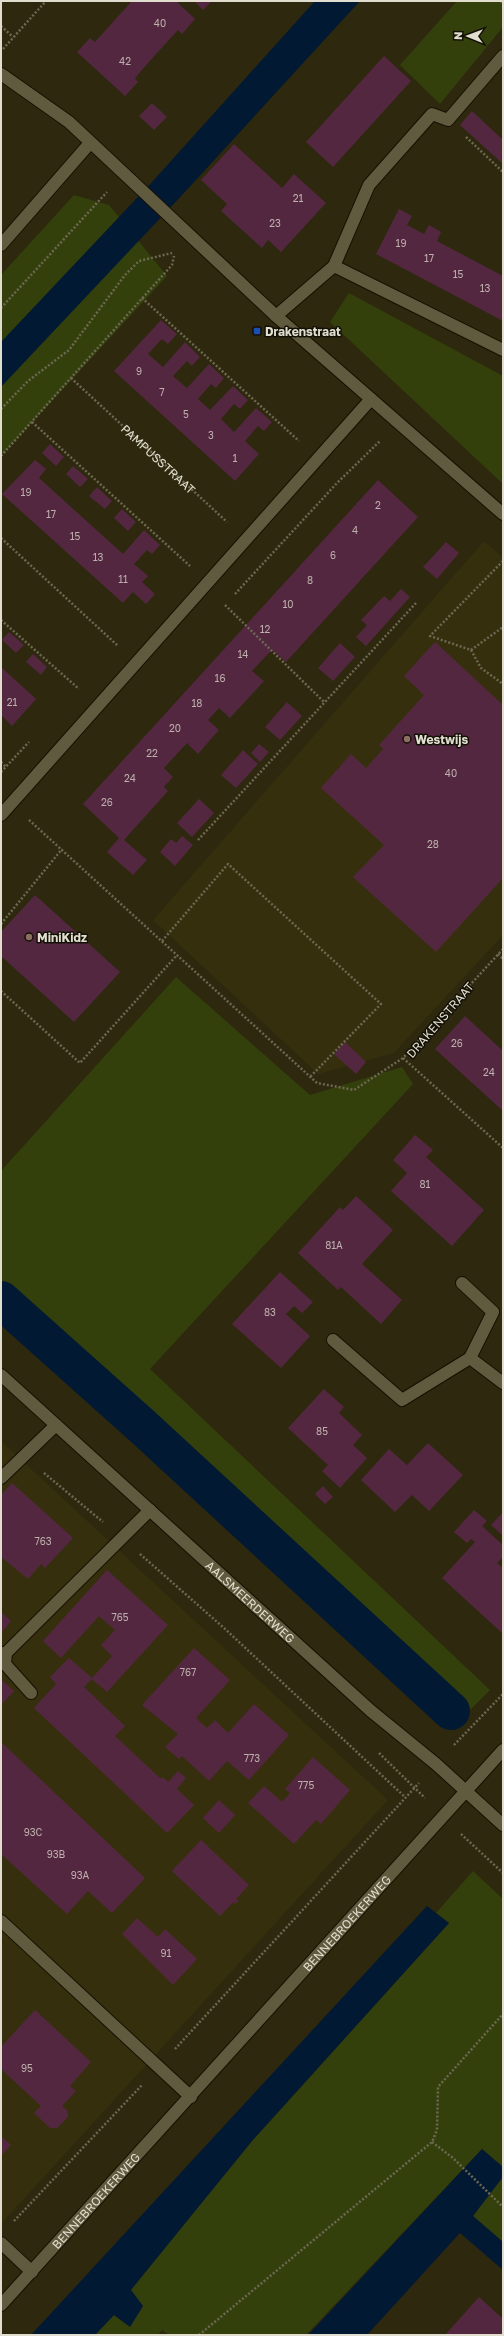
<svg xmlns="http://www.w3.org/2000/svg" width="504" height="2336" viewBox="0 0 504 2336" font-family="'Golos Text',sans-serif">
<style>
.built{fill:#362f0d}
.green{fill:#34400c}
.water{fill:#021934}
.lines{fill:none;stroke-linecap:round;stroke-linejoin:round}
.canal{stroke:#021934;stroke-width:38}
.building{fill:#542741}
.lane-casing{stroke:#161000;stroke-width:14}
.street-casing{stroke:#161000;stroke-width:14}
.secondary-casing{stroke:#161000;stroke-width:14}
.path{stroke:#6d6852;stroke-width:2.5;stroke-dasharray:2 2;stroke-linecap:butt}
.lane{stroke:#605a3f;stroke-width:12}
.street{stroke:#605a3f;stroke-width:12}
.secondary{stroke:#605a3f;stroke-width:12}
.transit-dot{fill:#1a4fb4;stroke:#131106;stroke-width:1.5}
.education-dot{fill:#8d6e63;stroke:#131106;stroke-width:1.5}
.labels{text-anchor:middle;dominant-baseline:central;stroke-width:3;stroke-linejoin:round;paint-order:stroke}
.number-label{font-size:10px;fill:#beb0ac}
.poi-label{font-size:12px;font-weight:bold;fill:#e1decf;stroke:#131106;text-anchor:start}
.street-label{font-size:12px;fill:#e1decf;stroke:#131106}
</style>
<rect width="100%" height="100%" fill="#2d280e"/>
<!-- built -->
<g class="built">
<polygon points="484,541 503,558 503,935 394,1053 318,1074 153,920"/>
<polygon points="1,1441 388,1800 1,2224"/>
</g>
<!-- green -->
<g class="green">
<polygon points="457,1 501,1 503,3 503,27 440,104 400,65"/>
<polygon points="74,195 109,205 167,276 1,456 1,275"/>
<polygon points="349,293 503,376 503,484 330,322"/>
<polygon points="176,977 310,1095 402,1067 413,1084 150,1369 490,1690 460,1720 1,1301 1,1171"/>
<polygon points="473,1871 503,1899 503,2167 482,2149 306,2335 169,2335 162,2330 158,2335 95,2335 114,2315 130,2326 143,2306 130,2290 252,2141 449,1923 436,1913"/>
<polygon points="502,2176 503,2177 503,2242 473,2216"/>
</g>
<!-- water -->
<g class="water">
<polygon points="315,1 360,1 183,194 1,387 1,342 153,181"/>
<polygon points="427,1906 449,1923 252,2141 131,2290 143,2306 130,2327 114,2315 95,2335 31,2335"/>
<polygon points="482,2149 503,2167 503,2177 473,2216 503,2242 503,2270 460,2233 367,2335 308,2335"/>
</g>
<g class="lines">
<!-- canal -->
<polyline class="canal" points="1,1300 142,1426 451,1711"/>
</g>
<!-- building -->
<g class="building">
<polygon points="132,1 176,1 195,19 182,34 178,30 156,54 135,78 138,82 125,96 77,52 90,38 95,42"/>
<polygon points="194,1 212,1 203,10"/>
<polygon points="384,56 411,81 333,167 306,142"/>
<polygon points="152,103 167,117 154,130 139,116"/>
<polygon points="472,111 503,140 503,164 460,125"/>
<polygon points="234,144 282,188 294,174 326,203 281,252 268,240 262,248 221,211 227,204 201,180"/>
<polygon points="399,209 412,216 407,225 424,234 429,225 441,232 437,241 503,276 503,321 376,254"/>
<polygon points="161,320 177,334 168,344 162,339 148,354 163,367 185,342 200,357 192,366 187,361 173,376 187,388 209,364 224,378 216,388 211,384 198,399 210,410 233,386 248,400 240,409 234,404 221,419 234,432 256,408 272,422 264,431 258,426 245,441 259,454 235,481 114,371"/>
<polygon points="50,444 64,457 56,466 42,453"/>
<polygon points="35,460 46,469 39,478 123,554 144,530 160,545 152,554 147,550 134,564 148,576 142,582 155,594 146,604 133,592 123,603 2,494"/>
<polygon points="73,466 88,479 80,487 66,474"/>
<polygon points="378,480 418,517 286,662 272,650 265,657 252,671 264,681 230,718 219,708 208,720 219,730 198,754 187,743 164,768 173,777 164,787 168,791 124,840 147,860 133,875 107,852 119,838 83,804"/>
<polygon points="97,487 112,501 105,509 89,496"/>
<polygon points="122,509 136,522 128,531 114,518"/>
<polygon points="446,542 459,553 437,579 423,567"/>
<polygon points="401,589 410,597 366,646 356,637 367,625 361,620 384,596 390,601"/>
<polygon points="9,632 24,645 16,653 2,640"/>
<polygon points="435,642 503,705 503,878 436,952 353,877 384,845 321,788 351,754 366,768 383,749 379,745 424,695 404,676"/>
<polygon points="340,643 355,657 333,681 318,668"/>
<polygon points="33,654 47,667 41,675 26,662"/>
<polygon points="1,667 36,699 12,726 1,715"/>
<polygon points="287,702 302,716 280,740 265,727"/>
<polygon points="259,744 269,752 260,762 251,753"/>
<polygon points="243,750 258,764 236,788 221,775"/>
<polygon points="199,799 214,813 192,837 177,823"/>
<polygon points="182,836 193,845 175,866 160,852 171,839 176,843"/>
<polygon points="35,895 120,972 74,1022 1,956 1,932"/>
<polygon points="465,1016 503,1051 503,1111 435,1049"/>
<polygon points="345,1042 366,1062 356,1074 334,1054"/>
<polygon points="415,1135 433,1150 426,1157 484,1210 452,1246 391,1191 407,1173 393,1160"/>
<polygon points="356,1196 393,1230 362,1264 402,1300 381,1324 341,1287 338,1290 298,1253 340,1207 343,1210"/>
<polygon points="280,1272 313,1302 302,1313 294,1306 286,1314 310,1336 281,1368 232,1324"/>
<polygon points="324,1389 344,1407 339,1413 362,1435 353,1445 367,1458 340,1488 322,1471 328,1465 288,1428"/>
<polygon points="428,1443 463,1475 429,1511 412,1495 395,1512 361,1480 389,1449 407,1465"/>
<polygon points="12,1483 73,1538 45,1568 41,1564 28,1579 1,1557 1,1495"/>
<polygon points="323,1486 333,1497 325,1504 315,1494"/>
<polygon points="474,1510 487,1521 482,1526 503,1545 503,1557 497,1563 503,1568 502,1633 442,1578 475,1542 471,1539 467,1543 454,1532"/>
<polygon points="503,1512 503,1536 491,1525"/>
<polygon points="107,1570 168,1625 107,1692 92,1679 84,1687 125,1726 115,1736 161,1779 163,1777 168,1782 178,1771 186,1778 177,1789 194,1805 167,1833 34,1708 56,1684 50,1677 69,1658 92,1678 112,1656 101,1645 115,1630 99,1616 61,1658 43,1641"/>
<polygon points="1,1612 11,1621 1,1633"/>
<polygon points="194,1648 230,1680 196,1718 207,1728 215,1720 228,1733 254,1704 289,1735 249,1780 227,1761 209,1781 182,1756 179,1759 165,1747 178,1734 142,1705"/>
<polygon points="1,1679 14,1691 1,1705"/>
<polygon points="1,1742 145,1878 112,1913 88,1891 67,1914 1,1854"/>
<polygon points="313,1757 350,1790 321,1824 316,1820 294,1844 248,1803 264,1786 282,1802 290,1793 285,1789"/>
<polygon points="219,1800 235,1815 219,1833 203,1818"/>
<polygon points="201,1840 249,1885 236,1899 239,1901 235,1904 233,1902 220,1916 172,1871"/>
<polygon points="137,1918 158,1937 165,1929 197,1959 173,1985 122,1934"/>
<polygon points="35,2010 91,2062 70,2086 76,2091 62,2106 67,2110 68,2117 57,2128 50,2128 34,2113 41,2106 1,2069 1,2047"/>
<polygon points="1,2136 11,2145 1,2156"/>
<polygon points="479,2297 503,2319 503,2335 445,2335"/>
</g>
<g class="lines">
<defs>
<g id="lane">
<polyline points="334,266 369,185 432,114 448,120 503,56"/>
<polyline points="1,1478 56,1425"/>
<polyline points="1,1653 6,1653 150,1510"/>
<polyline points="6,1653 5,1664 31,1693"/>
<polyline points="1,1921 191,2097"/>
<polyline points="1,2243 32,2272"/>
</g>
<g id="street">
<polyline points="1,245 90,143"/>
<polyline points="276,316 334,266 503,350"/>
<polyline points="1,815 371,399"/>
<polyline points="462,1283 493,1312 470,1358"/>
<polyline points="333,1340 402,1400 470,1358 503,1383"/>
</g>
<g id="secondary">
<polyline points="1,74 69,122 276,316 503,514"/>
<path id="s2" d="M1,1375l370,336 65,53 67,61"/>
<path id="s3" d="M1,2305l502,-555"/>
</g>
</defs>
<!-- lane casing -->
<use href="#lane" class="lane-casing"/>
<!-- street casing -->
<use href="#street" class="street-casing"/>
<!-- secondary casing -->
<use href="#secondary" class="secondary-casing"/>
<!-- path -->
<g class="path">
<polyline points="501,1 503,3"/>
<polyline points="1,26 13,37"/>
<polyline points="3,49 46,1"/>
<polyline points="466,137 503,172"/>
<polyline points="142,298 299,441"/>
<polyline points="1,308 107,192"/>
<path id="s1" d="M71,378l156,144"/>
<polyline points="1,409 28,381 69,350 125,275 139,261 172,253"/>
<polyline points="32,422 190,566"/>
<polyline points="1,456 172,265 174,256"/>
<polyline points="1,538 117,645"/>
<polyline points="503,561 430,636 471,650 481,668 503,684"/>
<polyline points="235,594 337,483 380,441"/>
<polyline points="225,605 324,702"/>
<polyline points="1,620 79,689"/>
<polyline points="471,650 503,627"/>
<polyline points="1,762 6,767"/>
<polyline points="1,772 29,742"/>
<polyline points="29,820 317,1083 354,1090 403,1058"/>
<polyline points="198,840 416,603"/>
<polyline points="1,924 62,849"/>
<polyline points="162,941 228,864 381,1004 310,1077"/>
<polyline points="503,949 403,1058 503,1148"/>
<polyline points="498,954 503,959"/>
<polyline points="1,991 80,1063 177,955"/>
<polyline points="44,1473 103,1522"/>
<polyline points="140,1554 224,1628 405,1797"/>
<polyline points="454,1745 503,1694"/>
<polyline points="379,1753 425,1798"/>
<polyline points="461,1834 503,1873"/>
<polyline points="175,2049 419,1783"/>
<polyline points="432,2142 453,2158 503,2207"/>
<polyline points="14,2221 142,2085"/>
<polyline points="199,2335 432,2142 437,2130 438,2087 503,2014"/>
</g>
<!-- lane -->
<use href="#lane" class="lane"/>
<!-- street -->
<use href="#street" class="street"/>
<!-- secondary -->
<use href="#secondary" class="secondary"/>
</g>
<!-- markers -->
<rect class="transit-dot" x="253" y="327" width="8" height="8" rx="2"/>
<g class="education-dot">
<circle cx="407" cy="739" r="4"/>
<circle cx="29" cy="937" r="4"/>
</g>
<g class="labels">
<!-- number labels -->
<g class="number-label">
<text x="160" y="23">40</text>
<text x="125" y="61">42</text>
<text x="298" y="198">21</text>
<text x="275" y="223">23</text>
<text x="401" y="243">19</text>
<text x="429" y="258">17</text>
<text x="458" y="274">15</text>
<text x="485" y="288">13</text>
<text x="139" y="371">9</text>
<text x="162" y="392">7</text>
<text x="186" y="414">5</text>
<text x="211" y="435">3</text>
<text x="235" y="458">1</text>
<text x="26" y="492">19</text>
<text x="378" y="505">2</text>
<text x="51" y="514">17</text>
<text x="355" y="530">4</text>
<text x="75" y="536">15</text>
<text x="333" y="555">6</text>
<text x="98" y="557">13</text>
<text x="123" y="579">11</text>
<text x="310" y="580">8</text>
<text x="288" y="604">10</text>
<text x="265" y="629">12</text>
<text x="243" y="654">14</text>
<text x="220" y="678">16</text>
<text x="12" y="702">21</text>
<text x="197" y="703">18</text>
<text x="175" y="728">20</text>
<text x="152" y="753">22</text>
<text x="451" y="773">40</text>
<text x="130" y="778">24</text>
<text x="107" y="802">26</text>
<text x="433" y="844">28</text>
<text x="457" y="1043">26</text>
<text x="489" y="1072">24</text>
<text x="425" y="1184">81</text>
<text x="334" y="1245">81A</text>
<text x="270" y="1312">83</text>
<text x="322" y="1431">85</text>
<text x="43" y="1541">763</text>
<text x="120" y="1617">765</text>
<text x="188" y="1672">767</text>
<text x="252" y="1758">773</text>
<text x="306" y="1785">775</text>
<text x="33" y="1832">93C</text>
<text x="56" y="1854">93B</text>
<text x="80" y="1875">93A</text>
<text x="166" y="1953">91</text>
<text x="27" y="2068">95</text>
</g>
<!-- poi labels -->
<g class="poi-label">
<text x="265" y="331">Drakenstraat</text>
<text x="415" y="739">Westwijs</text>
<text x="37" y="937">MiniKidz</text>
</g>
<!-- street labels -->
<g class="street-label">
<text stroke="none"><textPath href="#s1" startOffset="119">PAMPUSSTRAAT</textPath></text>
<text transform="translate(440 1020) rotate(-49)">DRAKENSTRAAT</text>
<text stroke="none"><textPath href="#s2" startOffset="337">AALSMEERDERWEG</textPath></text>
<text stroke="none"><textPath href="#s3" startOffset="515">BENNEBROEKERWEG</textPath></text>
<text stroke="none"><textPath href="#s3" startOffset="141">BENNEBROEKERWEG</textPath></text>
</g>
</g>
<!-- border -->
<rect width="504" height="2336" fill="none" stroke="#e1decf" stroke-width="4"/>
<!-- north arrow -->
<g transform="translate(468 36) rotate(271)" stroke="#131106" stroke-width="3" paint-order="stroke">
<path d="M0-3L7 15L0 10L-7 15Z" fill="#e1decf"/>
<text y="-6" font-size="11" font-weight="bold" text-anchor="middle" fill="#e1decf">N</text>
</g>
</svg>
